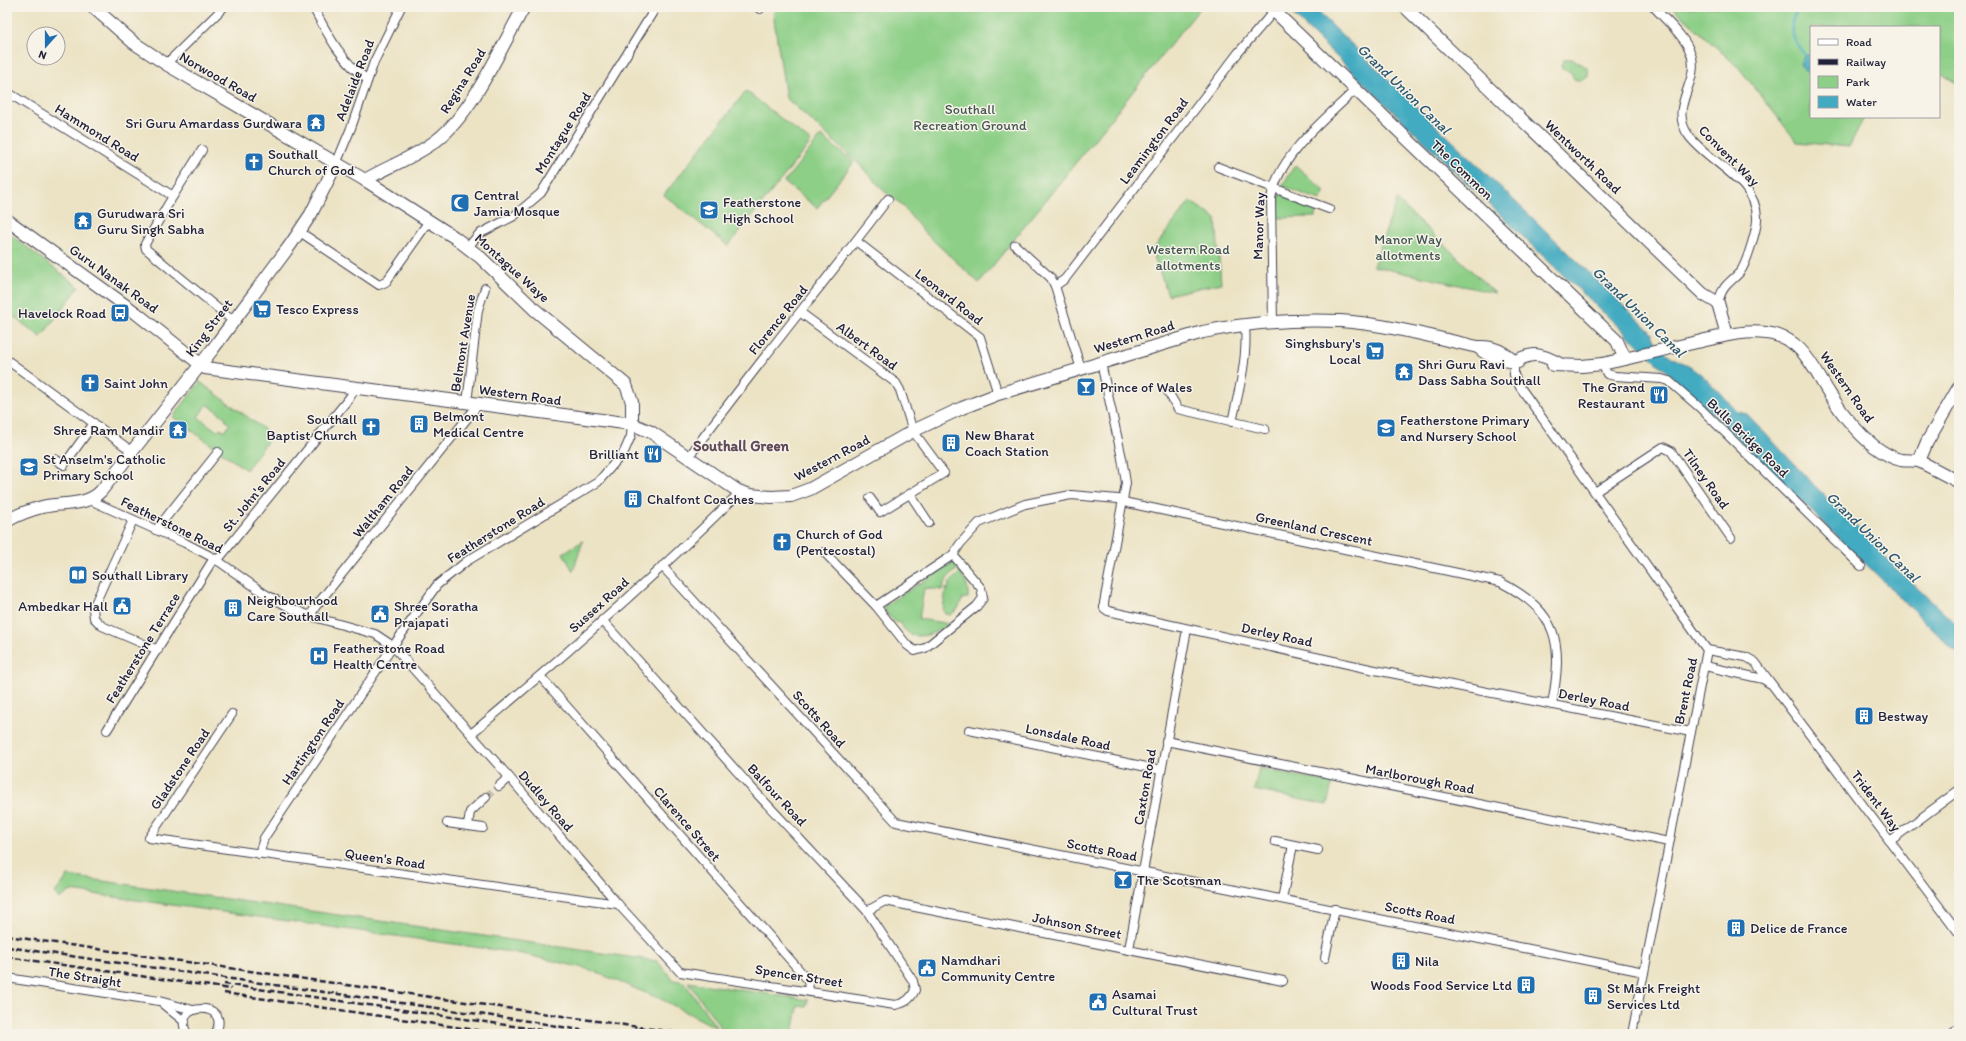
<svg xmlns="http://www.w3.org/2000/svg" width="1966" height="1041" viewBox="0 0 1966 1041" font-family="Itim,sans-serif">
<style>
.green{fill:#8dcf87;stroke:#587861;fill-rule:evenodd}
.water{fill:#42abc1;stroke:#32667e}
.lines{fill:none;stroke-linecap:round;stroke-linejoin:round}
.stream{stroke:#42abc1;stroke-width:2.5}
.street-tunnel{stroke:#c4bca9;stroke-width:8;stroke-dasharray:8 4;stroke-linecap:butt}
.street-casing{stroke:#403f50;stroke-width:10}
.secondary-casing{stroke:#403f50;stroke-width:14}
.street{stroke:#fff;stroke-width:8}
.secondary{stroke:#fff;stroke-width:12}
.rail{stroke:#22223b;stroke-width:2.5;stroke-dasharray:6 3;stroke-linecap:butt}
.labels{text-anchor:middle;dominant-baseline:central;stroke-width:3;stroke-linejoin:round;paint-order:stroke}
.street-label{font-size:14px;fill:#22223b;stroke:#f7f3e8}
.park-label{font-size:14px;fill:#425652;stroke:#f7f3e8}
.poi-label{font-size:14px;fill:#22223b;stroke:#f7f3e8;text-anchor:start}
.water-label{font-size:15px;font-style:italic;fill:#2f5971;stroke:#f7f3e8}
.neighbourhood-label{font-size:15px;font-weight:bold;fill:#624b5a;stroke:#f7f3e8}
</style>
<rect width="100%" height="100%" fill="#f7f3e8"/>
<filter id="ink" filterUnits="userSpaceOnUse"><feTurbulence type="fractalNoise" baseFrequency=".025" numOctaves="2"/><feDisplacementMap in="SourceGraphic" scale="8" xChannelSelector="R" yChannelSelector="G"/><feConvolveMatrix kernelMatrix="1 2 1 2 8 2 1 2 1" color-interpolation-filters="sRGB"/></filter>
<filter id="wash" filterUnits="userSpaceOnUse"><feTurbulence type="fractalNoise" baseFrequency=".012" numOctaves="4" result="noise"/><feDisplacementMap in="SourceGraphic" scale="16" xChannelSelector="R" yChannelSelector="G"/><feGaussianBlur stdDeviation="0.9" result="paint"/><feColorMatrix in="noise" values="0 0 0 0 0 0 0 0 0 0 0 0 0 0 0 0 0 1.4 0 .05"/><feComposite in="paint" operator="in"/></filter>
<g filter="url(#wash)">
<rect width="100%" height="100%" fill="#ece3c4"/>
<!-- green -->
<g class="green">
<polygon points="779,7 1201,7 979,283 922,230 901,204 884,191 857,162 786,98 773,13"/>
<polygon points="1672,7 1959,7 1959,85 1939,72 1939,27 1811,27 1811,117 1864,117 1849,147 1797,142 1739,68"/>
<polygon points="1565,59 1573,59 1588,68 1588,77 1580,81 1574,79 1571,72 1562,69 1561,65"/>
<polygon points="746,91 811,142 728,246 664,195"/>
<polygon points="821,136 854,162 817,208 784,182"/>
<polygon points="1295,165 1325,191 1320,200 1282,186"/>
<polygon points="1279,193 1316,208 1315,217 1276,218"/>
<polygon points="1397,200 1495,293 1373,266"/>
<polygon points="1190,201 1216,219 1221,283 1168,295 1152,251"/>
<polygon points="7,232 79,287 41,337 7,312"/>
<path d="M200,382l72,53 -26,35 -73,-53zM207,404l19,14 -1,2 5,4 -5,7 -5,-3 -3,3 -19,-14z"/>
<polygon points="583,541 573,571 563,553"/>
<path d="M952,563h2l4,6c-9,5 -13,12 -16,21l-18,-2 -5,31 31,5c-17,11 -39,21 -51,-2l-3,1c-5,-5 -11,-10 -12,-17z"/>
<path d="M960,572c5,8 9,15 8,26h-5l-5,11 -8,6 -5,-1 -2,-4 3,-22 2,2 1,-7z"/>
<polygon points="1259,768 1332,783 1327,805 1254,790"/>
<polygon points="68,876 657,961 674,980 684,982 717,1028 663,1000 588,969 518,953 71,891 59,899 55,893"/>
<polygon points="688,982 808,1000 806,1007 798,1006 793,1034 757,1034 722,1029"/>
</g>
<!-- water -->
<g class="water">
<path d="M1285,7h28l339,326c6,22 29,27 46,39 14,11 27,27 40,40l9,2c31,32 59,64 91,95l2,-1 56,60 63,59v28l-247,-241 -165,-154z"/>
<polygon points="1805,55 1811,55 1811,75 1802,68 1800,63"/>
</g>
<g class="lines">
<!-- stream -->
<path class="stream" d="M1800,7c-15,17 -8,32 5,48"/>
</g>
</g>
<g filter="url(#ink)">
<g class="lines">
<!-- street-tunnel -->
<polyline class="street-tunnel" points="486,797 499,786"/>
<defs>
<g id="street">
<path d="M313,7c14,26 29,56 54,72"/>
<polyline points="757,7 760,9"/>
<path d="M1654,7c12,14 31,29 37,47 10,29 -24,52 -2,82 20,27 67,44 68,81 1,10 -11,48 -17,55 -12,13 -17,12 -22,31"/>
<polyline points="166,64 224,7"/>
<polyline points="7,92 173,196 145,244 146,249 233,321"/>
<polyline points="336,164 351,128 374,62 401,7"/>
<polyline points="1218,167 1329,209"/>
<polyline points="173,196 202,150"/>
<polyline points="300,232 379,285 386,282 429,221"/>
<polyline points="856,241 980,337 998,394"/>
<polyline points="1015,245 1051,278 1055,286 1081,369"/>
<polyline points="468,247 479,234 514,216 541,193 656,7"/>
<polyline points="1055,286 1065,279 1238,53 1274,11"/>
<polyline points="801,313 896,383 900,390 913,431 944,473 880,512 870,498"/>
<path d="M1273,323l-2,-124c7,-44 55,-80 85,-110"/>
<polyline points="7,360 133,452"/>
<polyline points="1514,362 1514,375 1520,387 1707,650 1632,1034"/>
<polyline points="1101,363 1122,458 1126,483 1104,603 1104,608 1108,611 1370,669 1691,732"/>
<polyline points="1602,364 1607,374 1615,376 1662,379 1669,381 1699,407 1861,566"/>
<polyline points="1167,390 1178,409 1265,429"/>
<polyline points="467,403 478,310 485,288"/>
<path d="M1232,422c7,-32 16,-64 13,-96"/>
<path d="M688,458c64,-88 134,-172 200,-259"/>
<polyline points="55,459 64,465 94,423"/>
<polyline points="1595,492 1663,447 1671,451 1731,538"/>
<polyline points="910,494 929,523"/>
<path d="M90,500l95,43 29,15 51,36 28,15 17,7 65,18 18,12 116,131 109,127 62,68 215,33c10,-2 15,-5 20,-15l-2,-9 -46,-70 -118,-126 -147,-165"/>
<polyline points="133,520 93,608 94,618 102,626 158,650"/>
<polyline points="156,530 218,452"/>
<polyline points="824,552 876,606"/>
<path d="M953,555l7,-11 19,-21 46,-19 46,-9 47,4 10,4 372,79c60,31 63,61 52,123"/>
<polygon points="953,555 981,588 983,598 977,606 925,648 915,651 907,645 876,606"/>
<polyline points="217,561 350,397 355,388"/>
<polyline points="662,566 896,822 1644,972"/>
<polyline points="310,616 316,606 478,405"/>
<polyline points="1707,650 1746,657 1755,662 1959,933"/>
<polyline points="1705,666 1763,679 1769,683"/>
<polyline points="540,676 808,980 809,991"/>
<polyline points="232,714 149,838 618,904"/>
<polyline points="107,730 214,558"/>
<polyline points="969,730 1161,770"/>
<path d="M471,734c91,-76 181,-155 265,-238l2,-5"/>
<polyline points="1166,741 1669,842"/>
<polyline points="499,786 509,777"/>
<polyline points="447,823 483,828"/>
<polyline points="468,826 470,812 486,797"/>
<polyline points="1275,841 1318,850"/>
<polyline points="1890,841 1959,790"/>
<polyline points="259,854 264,838 393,646 437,585 467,561 598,482 624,452 631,436 632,424"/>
<polyline points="1282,899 1293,845"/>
<polyline points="867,911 885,901 1283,981"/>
<polyline points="1129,949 1187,629"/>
<polyline points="1325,958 1335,909"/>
<polyline points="7,978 159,1001 193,1010"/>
<polyline points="164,1005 185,1022"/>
<path d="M187,1034c-18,-33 47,-34 28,0"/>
<polyline points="1952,1034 1959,1028"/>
</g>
<g id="secondary">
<polyline points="93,7 134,43 166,64 365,180 454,237 480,257 534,309 626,385 632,402 632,424"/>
<polyline points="1270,7 1617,341 1625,359"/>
<polyline points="1405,7 1703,294 1718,303 1727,335"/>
<path d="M365,180c24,-14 50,-23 72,-40 36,-28 64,-93 87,-133"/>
<path d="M7,220l129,93 69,55 427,56 19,8 87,59 12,4 21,2 20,-1 19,-7 103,-58 49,-23 36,-14 205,-62c44,-9 92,-13 137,-11 46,3 92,16 138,26 15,-1 26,4 36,15 20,-11 27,-8 46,2"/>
<path d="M1478,347c12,11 24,14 40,15"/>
<path d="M1553,365l29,1 20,-2c32,-7 64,-15 95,-22 23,-5 46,-12 69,-9 37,4 47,36 65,63 12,19 25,36 43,50 8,6 17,12 27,14 6,1 13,0 18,1"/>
<polyline points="1919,461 1927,442 1959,387"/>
<polyline points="1919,461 1959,482"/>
<path d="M7,521c10,-6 23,-11 35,-14 20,-5 44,0 59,-16l111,-141 79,-106 20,-30 25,-50"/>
</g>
</defs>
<!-- street casing -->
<use href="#street" class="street-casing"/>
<!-- secondary casing -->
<use href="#secondary" class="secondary-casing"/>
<!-- street -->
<use href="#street" class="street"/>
<!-- secondary -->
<use href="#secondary" class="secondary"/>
<!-- rail -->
<g class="rail">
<polyline points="7,936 687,1034"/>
<polyline points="7,947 528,1021 603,1034"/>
<polyline points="7,957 231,989"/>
<polyline points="224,984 568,1034"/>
<polyline points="224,993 503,1034"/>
</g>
</g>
</g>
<!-- icons -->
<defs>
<symbol id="temple-square" viewBox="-11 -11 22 22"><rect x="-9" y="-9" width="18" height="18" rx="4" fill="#1f6fb2" stroke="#f7f3e8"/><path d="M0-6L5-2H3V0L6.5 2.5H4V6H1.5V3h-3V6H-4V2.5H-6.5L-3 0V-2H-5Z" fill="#fff"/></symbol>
<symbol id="church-square" viewBox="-11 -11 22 22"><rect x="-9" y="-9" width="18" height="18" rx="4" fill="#1f6fb2" stroke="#f7f3e8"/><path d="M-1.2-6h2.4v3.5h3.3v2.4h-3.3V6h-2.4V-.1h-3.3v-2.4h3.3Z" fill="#fff"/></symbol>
<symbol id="mosque-square" viewBox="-11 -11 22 22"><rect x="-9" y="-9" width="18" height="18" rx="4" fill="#1f6fb2" stroke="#f7f3e8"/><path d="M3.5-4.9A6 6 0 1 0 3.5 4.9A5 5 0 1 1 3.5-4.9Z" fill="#fff"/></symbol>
<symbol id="school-square" viewBox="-11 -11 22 22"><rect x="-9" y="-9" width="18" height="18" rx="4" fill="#1f6fb2" stroke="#f7f3e8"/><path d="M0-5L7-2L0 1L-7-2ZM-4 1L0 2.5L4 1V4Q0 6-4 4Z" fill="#fff"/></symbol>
<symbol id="supermarket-square" viewBox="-11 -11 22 22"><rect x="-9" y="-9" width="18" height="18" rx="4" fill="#1f6fb2" stroke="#f7f3e8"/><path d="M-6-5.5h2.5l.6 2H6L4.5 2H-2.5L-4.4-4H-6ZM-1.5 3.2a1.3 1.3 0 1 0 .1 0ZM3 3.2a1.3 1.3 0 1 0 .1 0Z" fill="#fff"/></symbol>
<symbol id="bus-square" viewBox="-11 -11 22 22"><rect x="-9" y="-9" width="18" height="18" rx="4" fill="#1f6fb2" stroke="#f7f3e8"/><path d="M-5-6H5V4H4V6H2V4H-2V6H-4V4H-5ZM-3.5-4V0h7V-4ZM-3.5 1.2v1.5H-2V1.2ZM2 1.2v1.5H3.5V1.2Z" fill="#fff"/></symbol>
<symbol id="bar-square" viewBox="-11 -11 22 22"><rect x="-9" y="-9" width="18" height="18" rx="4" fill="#1f6fb2" stroke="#f7f3e8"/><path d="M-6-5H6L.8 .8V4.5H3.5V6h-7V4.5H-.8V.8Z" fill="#fff"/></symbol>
<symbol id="restaurant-square" viewBox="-11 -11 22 22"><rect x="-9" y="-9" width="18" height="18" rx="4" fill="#1f6fb2" stroke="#f7f3e8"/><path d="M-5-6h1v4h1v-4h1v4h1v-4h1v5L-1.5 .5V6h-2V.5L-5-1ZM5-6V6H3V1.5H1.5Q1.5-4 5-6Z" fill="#fff"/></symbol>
<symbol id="building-square" viewBox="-11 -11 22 22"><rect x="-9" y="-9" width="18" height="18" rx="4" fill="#1f6fb2" stroke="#f7f3e8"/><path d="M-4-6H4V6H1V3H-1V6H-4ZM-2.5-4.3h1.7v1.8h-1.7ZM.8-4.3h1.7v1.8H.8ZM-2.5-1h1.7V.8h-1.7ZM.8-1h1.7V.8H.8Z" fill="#fff"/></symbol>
<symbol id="library-square" viewBox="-11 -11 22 22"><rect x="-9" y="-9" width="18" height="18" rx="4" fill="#1f6fb2" stroke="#f7f3e8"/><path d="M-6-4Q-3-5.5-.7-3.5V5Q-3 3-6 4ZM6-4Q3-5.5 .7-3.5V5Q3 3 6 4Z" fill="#fff"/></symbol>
<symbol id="civic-square" viewBox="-11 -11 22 22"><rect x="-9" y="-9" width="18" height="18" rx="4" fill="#1f6fb2" stroke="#f7f3e8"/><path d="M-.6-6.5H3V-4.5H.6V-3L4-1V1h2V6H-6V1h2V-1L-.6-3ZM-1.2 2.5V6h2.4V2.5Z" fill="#fff"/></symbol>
<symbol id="hospital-square" viewBox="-11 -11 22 22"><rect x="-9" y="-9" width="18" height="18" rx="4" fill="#1f6fb2" stroke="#f7f3e8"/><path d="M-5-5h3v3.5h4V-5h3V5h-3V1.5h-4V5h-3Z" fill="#fff"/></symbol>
</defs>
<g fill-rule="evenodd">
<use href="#temple-square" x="305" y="112" width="22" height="22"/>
<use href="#church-square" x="243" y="151" width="22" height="22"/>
<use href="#mosque-square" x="449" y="192" width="22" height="22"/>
<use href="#school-square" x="698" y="199" width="22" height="22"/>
<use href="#temple-square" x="72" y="210" width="22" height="22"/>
<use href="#supermarket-square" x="251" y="298" width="22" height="22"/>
<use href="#bus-square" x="109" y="302" width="22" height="22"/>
<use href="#supermarket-square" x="1364" y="340" width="22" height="22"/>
<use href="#temple-square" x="1393" y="361" width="22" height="22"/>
<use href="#church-square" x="79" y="372" width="22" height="22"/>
<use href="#bar-square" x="1075" y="376" width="22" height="22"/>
<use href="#restaurant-square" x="1648" y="384" width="22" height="22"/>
<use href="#building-square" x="408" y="413" width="22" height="22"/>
<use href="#church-square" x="360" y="416" width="22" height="22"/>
<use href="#school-square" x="1375" y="417" width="22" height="22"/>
<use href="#temple-square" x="167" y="419" width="22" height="22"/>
<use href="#building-square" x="940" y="432" width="22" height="22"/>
<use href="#restaurant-square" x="642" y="443" width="22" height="22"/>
<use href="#school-square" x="18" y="456" width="22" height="22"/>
<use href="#building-square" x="622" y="488" width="22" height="22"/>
<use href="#church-square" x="771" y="531" width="22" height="22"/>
<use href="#library-square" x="67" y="564" width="22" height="22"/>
<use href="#civic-square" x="111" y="595" width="22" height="22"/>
<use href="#building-square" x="222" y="597" width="22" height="22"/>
<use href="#civic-square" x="369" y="603" width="22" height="22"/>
<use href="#hospital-square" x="308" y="645" width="22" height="22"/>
<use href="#building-square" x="1853" y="705" width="22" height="22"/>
<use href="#bar-square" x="1112" y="869" width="22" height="22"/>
<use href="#building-square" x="1725" y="917" width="22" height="22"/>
<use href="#building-square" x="1390" y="950" width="22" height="22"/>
<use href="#civic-square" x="916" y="957" width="22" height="22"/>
<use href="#building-square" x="1515" y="974" width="22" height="22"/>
<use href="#building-square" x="1582" y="985" width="22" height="22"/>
<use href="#civic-square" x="1087" y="991" width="22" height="22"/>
</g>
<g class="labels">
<!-- street labels -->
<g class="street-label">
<text transform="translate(218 77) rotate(30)">Norwood Road</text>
<text transform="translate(355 80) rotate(-69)">Adelaide Road</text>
<text transform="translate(463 81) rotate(-58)">Regina Road</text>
<text transform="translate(97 133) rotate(32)">Hammond Road</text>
<text transform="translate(563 133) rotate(-58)">Montague Road</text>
<text transform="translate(1154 141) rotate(-53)">Leamington Road</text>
<text transform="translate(1729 156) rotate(45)">Convent Way</text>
<text transform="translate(1583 157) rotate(44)">Wentworth Road</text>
<text transform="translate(1462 170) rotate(44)">The Common</text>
<text transform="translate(1259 226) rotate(-88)">Manor Way</text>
<text transform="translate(512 268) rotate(42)">Montague Waye</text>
<text transform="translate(114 279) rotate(36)">Guru Nanak Road</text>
<text transform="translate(949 297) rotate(38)">Leonard Road</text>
<text transform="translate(778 320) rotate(-51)">Florence Road</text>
<text transform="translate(209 328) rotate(-53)">King Street</text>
<text transform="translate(1134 337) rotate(-17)">Western Road</text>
<text transform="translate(463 343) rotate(-81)">Belmont Avenue</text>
<text transform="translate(867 346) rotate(36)">Albert Road</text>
<text transform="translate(1847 387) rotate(55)">Western Road</text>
<text transform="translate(520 395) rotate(8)">Western Road</text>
<text transform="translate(1748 438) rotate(44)">Bulls Bridge Road</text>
<text transform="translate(832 458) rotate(-28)">Western Road</text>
<text transform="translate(1706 479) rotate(55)">Tilney Road</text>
<text transform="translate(254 495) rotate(-51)">St. John's Road</text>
<text transform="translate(383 502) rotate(-51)">Waltham Road</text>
<text transform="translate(172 525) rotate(26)">Featherstone Road</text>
<text transform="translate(1314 529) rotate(12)">Greenland Crescent</text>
<text transform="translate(496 530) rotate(-32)">Featherstone Road</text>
<text transform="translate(599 605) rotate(-42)">Sussex Road</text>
<text transform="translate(1277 635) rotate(12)">Derley Road</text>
<text transform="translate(143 648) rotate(-58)">Featherstone Terrace</text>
<text transform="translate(1686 691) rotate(-78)">Brent Road</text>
<text transform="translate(1594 700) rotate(11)">Derley Road</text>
<text transform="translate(819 719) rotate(48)">Scotts Road</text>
<text transform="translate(1068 737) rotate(12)">Lonsdale Road</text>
<text transform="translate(313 742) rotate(-56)">Hartington Road</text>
<text transform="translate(180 769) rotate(-56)">Gladstone Road</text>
<text transform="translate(1420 779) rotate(11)">Marlborough Road</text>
<text transform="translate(1145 787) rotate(-80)">Caxton Road</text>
<text transform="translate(777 795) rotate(47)">Balfour Road</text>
<text transform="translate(546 801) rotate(49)">Dudley Road</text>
<text transform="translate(1876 801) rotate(53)">Trident Way</text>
<text transform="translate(687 824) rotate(49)">Clarence Street</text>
<text transform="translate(1102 850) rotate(11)">Scotts Road</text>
<text transform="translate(385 859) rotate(8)">Queen's Road</text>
<text transform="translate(1420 913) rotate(11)">Scotts Road</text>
<text transform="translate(1077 926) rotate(11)">Johnson Street</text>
<text transform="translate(799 976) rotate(9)">Spencer Street</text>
<text transform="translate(85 977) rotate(9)">The Straight</text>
</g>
<!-- park labels -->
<g class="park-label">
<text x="970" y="109">Southall<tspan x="970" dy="16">Recreation Ground</tspan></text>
<text x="1408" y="239">Manor Way<tspan x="1408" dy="16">allotments</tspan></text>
<text x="1188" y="249">Western Road<tspan x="1188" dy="16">allotments</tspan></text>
</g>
<!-- poi labels -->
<g class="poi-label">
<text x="302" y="123" text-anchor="end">Sri Guru Amardass Gurdwara</text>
<text x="268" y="154">Southall<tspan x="268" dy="16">Church of God</tspan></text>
<text x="474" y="195">Central<tspan x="474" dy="16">Jamia Mosque</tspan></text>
<text x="723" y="202">Featherstone<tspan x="723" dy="16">High School</tspan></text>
<text x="97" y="213">Gurudwara Sri<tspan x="97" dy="16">Guru Singh Sabha</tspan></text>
<text x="276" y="309">Tesco Express</text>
<text x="106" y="313" text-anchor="end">Havelock Road</text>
<text x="1361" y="343" text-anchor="end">Singhsbury's<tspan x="1361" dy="16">Local</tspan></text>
<text x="1418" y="364">Shri Guru Ravi<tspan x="1418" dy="16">Dass Sabha Southall</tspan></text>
<text x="104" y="383">Saint John</text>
<text x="1100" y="387">Prince of Wales</text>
<text x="1645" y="387" text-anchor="end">The Grand<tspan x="1645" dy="16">Restaurant</tspan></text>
<text x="433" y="416">Belmont<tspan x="433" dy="16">Medical Centre</tspan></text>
<text x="357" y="419" text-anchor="end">Southall<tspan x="357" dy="16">Baptist Church</tspan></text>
<text x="1400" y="420">Featherstone Primary<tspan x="1400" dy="16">and Nursery School</tspan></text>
<text x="164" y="430" text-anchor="end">Shree Ram Mandir</text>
<text x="965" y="435">New Bharat<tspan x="965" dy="16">Coach Station</tspan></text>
<text x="639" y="454" text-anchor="end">Brilliant</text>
<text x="43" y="459">St Anselm's Catholic<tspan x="43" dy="16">Primary School</tspan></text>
<text x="647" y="499">Chalfont Coaches</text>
<text x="796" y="534">Church of God<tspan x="796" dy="16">(Pentecostal)</tspan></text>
<text x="92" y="575">Southall Library</text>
<text x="247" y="600">Neighbourhood<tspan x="247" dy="16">Care Southall</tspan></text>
<text x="108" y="606" text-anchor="end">Ambedkar Hall</text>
<text x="394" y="606">Shree Soratha<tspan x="394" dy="16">Prajapati</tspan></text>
<text x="333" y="648">Featherstone Road<tspan x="333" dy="16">Health Centre</tspan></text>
<text x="1878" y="716">Bestway</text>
<text x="1137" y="880">The Scotsman</text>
<text x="1750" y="928">Delice de France</text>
<text x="941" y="960">Namdhari<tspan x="941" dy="16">Community Centre</tspan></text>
<text x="1415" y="961">Nila</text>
<text x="1512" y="985" text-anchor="end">Woods Food Service Ltd</text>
<text x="1607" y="988">St Mark Freight<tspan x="1607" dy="16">Services Ltd</tspan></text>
<text x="1112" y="994">Asamai<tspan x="1112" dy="16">Cultural Trust</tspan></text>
</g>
<!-- water labels -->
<g class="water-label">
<text transform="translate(1404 89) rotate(44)">Grand Union Canal</text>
<text transform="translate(1639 312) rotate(44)">Grand Union Canal</text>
<text transform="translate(1873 537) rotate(44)">Grand Union Canal</text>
</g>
<!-- neighbourhood labels -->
<g class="neighbourhood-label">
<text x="741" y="446">Southall Green</text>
</g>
</g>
<!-- margin -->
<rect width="1966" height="1041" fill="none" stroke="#f7f3e8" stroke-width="24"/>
<!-- legend -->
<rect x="1810" y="26" width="130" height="92" fill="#f7f3e8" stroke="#a29fa3"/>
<rect x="1818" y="39" width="20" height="6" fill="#ffffff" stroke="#a29fa3"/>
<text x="1846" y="46" font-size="12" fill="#22223b">Road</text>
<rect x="1818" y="59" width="20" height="6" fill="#22223b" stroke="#a29fa3"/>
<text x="1846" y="66" font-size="12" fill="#22223b">Railway</text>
<rect x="1818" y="76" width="20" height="12" fill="#8dcf87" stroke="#a29fa3"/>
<text x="1846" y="86" font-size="12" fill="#22223b">Park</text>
<rect x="1818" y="96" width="20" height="12" fill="#42abc1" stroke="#a29fa3"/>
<text x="1846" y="106" font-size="12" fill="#22223b">Water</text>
<!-- north arrow -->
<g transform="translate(46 46) rotate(201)"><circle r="19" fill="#f7f3e8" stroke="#a29fa3"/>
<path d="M0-3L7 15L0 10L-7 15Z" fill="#1f6fb2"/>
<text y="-6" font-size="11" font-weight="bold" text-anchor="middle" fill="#22223b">N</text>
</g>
</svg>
